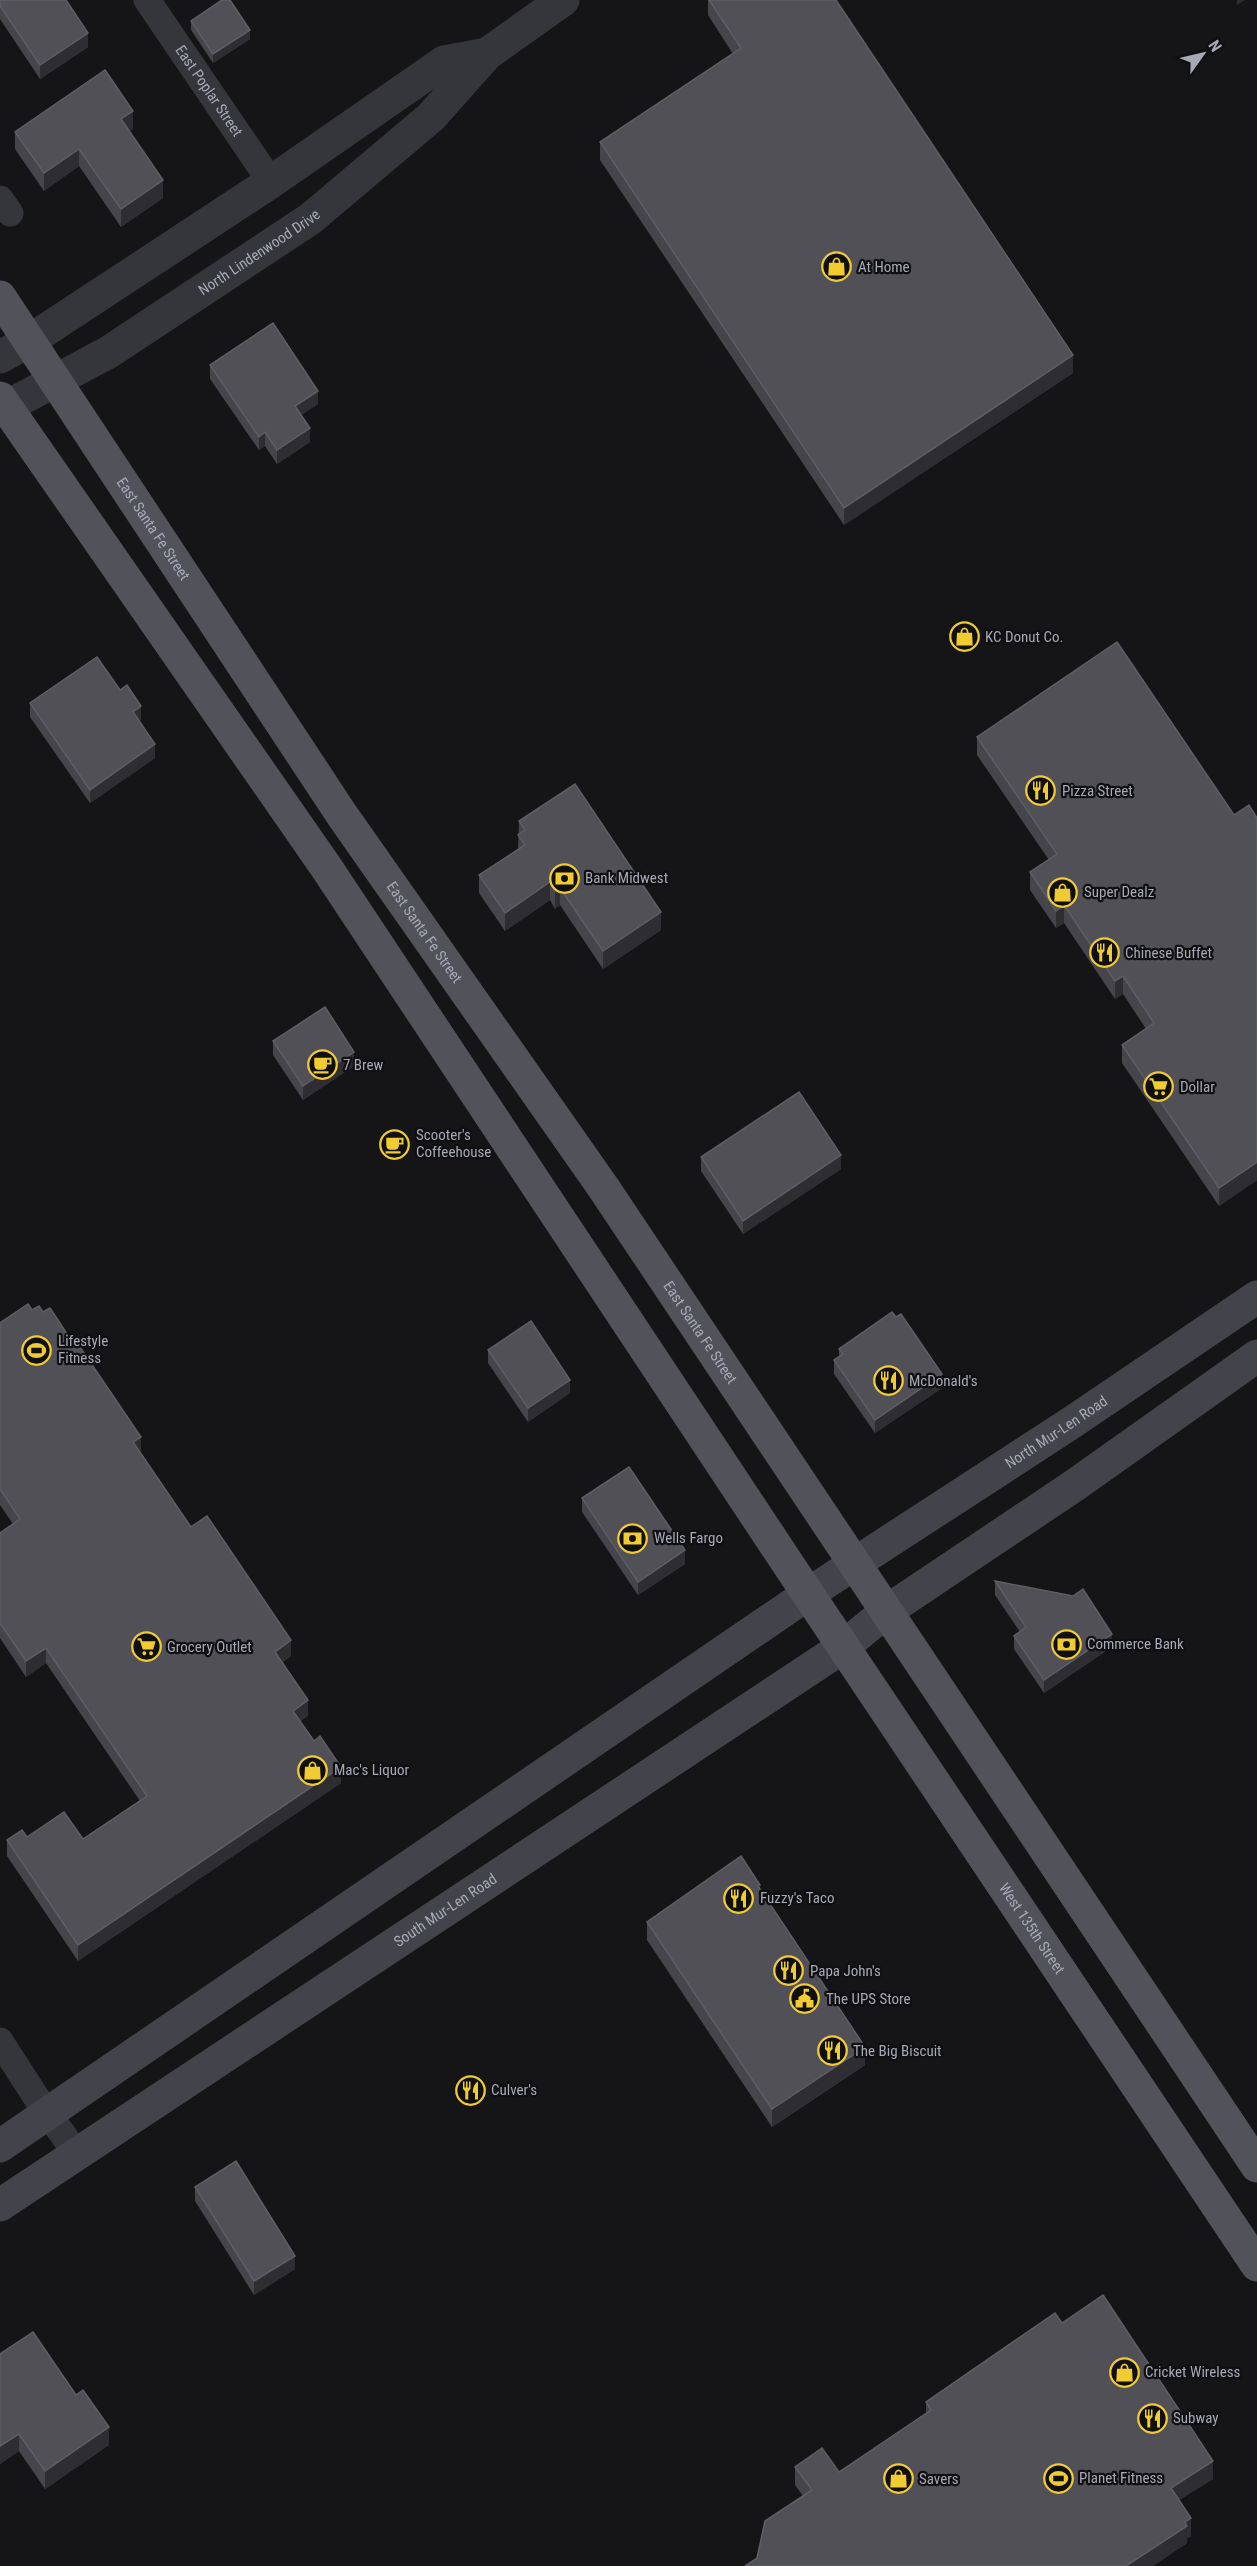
<svg xmlns="http://www.w3.org/2000/svg" width="1257" height="2566" viewBox="0 0 1257 2566" font-family="'Roboto Condensed',sans-serif">
<style>
.lines{fill:none;stroke-linecap:round;stroke-linejoin:round}
.minor{stroke:#35363b;stroke-width:27}
.tertiary{stroke:#35363b;stroke-width:33}
.secondary{stroke:#43444b;stroke-width:33}
.primary{stroke:#51525a;stroke-width:33}
.wall{fill:#46454b}
.shaded-wall{fill:#2e2d31}
.building{fill:#515057;stroke:#5e5e66;stroke-width:1.5}
.labels{text-anchor:middle;dominant-baseline:central;stroke-width:4.5;stroke-linejoin:round;paint-order:stroke}
.street-label{font-size:15px;fill:#a6a9b6;stroke:#100f11}
.poi-label{font-size:15px;fill:#a6a9b6;stroke:#100f11;text-anchor:start}
</style>
<rect width="100%" height="100%" fill="#151416"/>
<g class="lines">
<!-- minor -->
<g class="minor">
<path id="s1" d="M147,0l124,182"/>
<polyline points="0,199 10,213"/>
<polyline points="0,2041 36,2097 77,2154"/>
</g>
<!-- tertiary -->
<g class="tertiary">
<polyline points="0,357 29,341 271,182 444,62 487,54"/>
<path id="s2" d="M6,407l103,-55 201,-133 121,-102 56,-63 76,-54"/>
</g>
<!-- secondary -->
<g class="secondary">
<path id="s3" d="M0,2146l808,-552 263,-171 186,-126"/>
<path id="s4" d="M0,2205l843,-558 44,-36 188,-126 182,-129"/>
</g>
<!-- primary -->
<g class="primary">
<path id="s5" d="M0,297l342,518 261,372 654,979"/>
<path id="s6" d="M0,398l326,469 464,700 467,698"/>
</g>
</g>
<!-- wall -->
<g class="wall">
<polygon points="0,0 88,47 40,79 0,19"/>
<polygon points="708,0 836,0 1073,373 844,525 600,160 600,142 733,54 708,15"/>
<polygon points="191,21 250,39 213,63 191,30"/>
<polygon points="133,129 129,131 163,198 121,227 79,166 44,191 15,149 15,132"/>
<polygon points="210,365 318,404 301,415 310,442 277,464 265,446 259,450 210,379"/>
<polygon points="30,703 141,720 139,721 155,758 90,803 30,717"/>
<polygon points="977,737 1234,815 1257,818 1257,1180 1219,1206 1122,1063 1122,1045 1146,1029 1123,994 1115,999 1064,923 1056,928 1030,890 1030,872 1049,860 977,755"/>
<polygon points="519,821 661,930 603,969 560,905 555,909 550,900 505,931 479,893 479,875 518,849"/>
<polygon points="273,1041 354,1066 303,1100 273,1055"/>
<polygon points="701,1157 841,1169 743,1234 701,1171"/>
<polygon points="896,1317 942,1388 875,1433 834,1374 834,1360 839,1357 839,1349"/>
<polygon points="0,1323 141,1453 191,1527 291,1656 283,1662 308,1716 300,1721 341,1783 78,1961 7,1856 7,1840 27,1837 83,1839 140,1801 46,1663 26,1677 0,1638 0,1533 13,1524 0,1505"/>
<polygon points="488,1350 570,1393 528,1422 488,1363"/>
<polygon points="582,1498 685,1564 638,1595 582,1512"/>
<polygon points="995,1581 1112,1647 1044,1693 1014,1649 1014,1636 1020,1632 995,1595"/>
<polygon points="760,1889 865,2065 772,2127 647,1940 647,1922"/>
<polygon points="195,2187 295,2269 254,2295 195,2201"/>
<polygon points="1062,2323 1213,2479 1179,2500 1191,2536 1187,2538 1187,2543 1153,2566 745,2566 757,2558 803,2496 795,2485 795,2467 839,2472 926,2414 926,2402"/>
<polygon points="0,2354 109,2445 45,2489 19,2451 0,2464"/>
</g>
<!-- shaded-wall -->
<g class="shaded-wall">
<polygon points="1237,0 1245,0 1237,5"/>
<polygon points="250,30 250,39 213,63 213,54"/>
<polygon points="88,33 88,47 40,79 40,65"/>
<polygon points="133,111 133,129 121,137 121,119"/>
<polygon points="79,149 79,166 44,191 44,173"/>
<polygon points="163,180 163,198 121,227 121,209"/>
<polygon points="1073,355 1073,373 844,525 844,508"/>
<polygon points="318,391 318,404 295,419 295,406"/>
<polygon points="310,428 310,442 277,464 277,450"/>
<polygon points="265,432 265,446 259,450 259,437"/>
<polygon points="141,706 141,720 133,726 133,712"/>
<polygon points="155,744 155,758 90,803 90,790"/>
<polygon points="550,882 550,900 505,931 505,913"/>
<polygon points="560,888 560,905 555,909 555,891"/>
<polygon points="1064,905 1064,923 1056,928 1056,911"/>
<polygon points="661,912 661,930 603,969 603,951"/>
<polygon points="1123,976 1123,994 1115,999 1115,981"/>
<polygon points="354,1052 354,1066 303,1100 303,1086"/>
<polygon points="841,1155 841,1169 743,1234 743,1221"/>
<polygon points="1257,1162 1257,1180 1219,1206 1219,1188"/>
<polygon points="942,1374 942,1388 875,1433 875,1420"/>
<polygon points="570,1380 570,1393 528,1422 528,1408"/>
<polygon points="141,1437 141,1453 133,1458 133,1442"/>
<polygon points="685,1550 685,1564 638,1595 638,1582"/>
<polygon points="1112,1634 1112,1647 1044,1693 1044,1680"/>
<polygon points="291,1640 291,1656 275,1667 275,1652"/>
<polygon points="46,1648 46,1663 26,1677 26,1661"/>
<polygon points="308,1700 308,1716 293,1726 293,1711"/>
<polygon points="341,1767 341,1783 78,1961 78,1945"/>
<polygon points="865,2047 865,2065 772,2127 772,2109"/>
<polygon points="295,2256 295,2269 254,2295 254,2281"/>
<polygon points="109,2427 109,2445 45,2489 45,2471"/>
<polygon points="19,2434 19,2451 0,2464 0,2446"/>
<polygon points="1213,2461 1213,2479 1171,2505 1171,2488"/>
<polygon points="1191,2518 1191,2536 1187,2538 1187,2543 1153,2566 1126,2566"/>
</g>
<!-- building -->
<g class="building">
<polygon points="0,0 66,0 88,33 40,65 0,6"/>
<polygon points="222,0 230,0 250,30 213,54 191,21"/>
<polygon points="709,0 836,0 1073,355 844,508 600,142 741,48"/>
<polygon points="105,70 133,111 121,119 163,180 121,209 79,149 44,173 15,132"/>
<polygon points="273,323 318,391 295,406 310,428 277,450 265,432 259,437 210,365"/>
<polygon points="1117,642 1234,815 1249,805 1257,818 1257,1162 1219,1188 1122,1045 1154,1023 1123,976 1115,981 1064,905 1056,911 1030,872 1057,854 977,737"/>
<polygon points="97,657 120,690 127,685 141,706 133,712 155,744 90,790 30,703"/>
<polygon points="575,784 661,912 603,951 560,888 555,891 550,882 505,913 479,875 525,845 518,835 525,830 519,821"/>
<polygon points="325,1007 354,1052 303,1086 273,1041"/>
<polygon points="799,1092 841,1155 743,1221 701,1157"/>
<polygon points="28,1304 32,1310 39,1306 43,1312 50,1308 75,1346 78,1344 141,1437 133,1442 191,1527 207,1516 291,1640 275,1652 308,1700 293,1711 314,1741 320,1736 341,1767 78,1945 7,1840 22,1830 27,1837 64,1812 83,1839 147,1796 46,1648 26,1661 0,1623 0,1533 20,1519 0,1489 0,1323"/>
<polygon points="892,1312 896,1317 901,1314 942,1374 875,1420 834,1360 843,1354 839,1349"/>
<polygon points="531,1321 570,1380 528,1408 488,1350"/>
<polygon points="629,1467 685,1550 638,1582 582,1498"/>
<polygon points="995,1581 1073,1596 1083,1589 1112,1634 1044,1680 1014,1636 1026,1627"/>
<polygon points="741,1856 760,1885 758,1886 865,2047 772,2109 647,1922"/>
<polygon points="236,2161 295,2256 254,2281 195,2187"/>
<polygon points="1103,2295 1213,2461 1171,2488 1191,2518 1185,2522 1187,2526 1126,2566 745,2566 757,2558 765,2521 812,2490 795,2467 822,2448 839,2472 931,2410 926,2402 1055,2313 1062,2323"/>
<polygon points="33,2332 76,2395 83,2390 109,2427 45,2471 19,2434 0,2446 0,2354"/>
</g>
<!-- icons -->
<defs>
<symbol id="shop-ring" viewBox="-11 -11 22 22"><circle r="9.5" fill="#100f11" stroke="#f1cb32" stroke-width="1.5"/><path d="M-5-2.5h2.3a2.7 3.5 0 0 1 5.4 0H5L5.5 6h-11ZM-1.5-2.5h3a1.5 2.3 0 0 0-3 0Z" fill="#f1cb32"/></symbol>
<symbol id="restaurant-ring" viewBox="-11 -11 22 22"><circle r="9.5" fill="#100f11" stroke="#f1cb32" stroke-width="1.5"/><path d="M-5-6h1v4h1v-4h1v4h1v-4h1v5L-1.5 .5V6h-2V.5L-5-1ZM5-6V6H3V1.5H1.5Q1.5-4 5-6Z" fill="#f1cb32"/></symbol>
<symbol id="bank-ring" viewBox="-11 -11 22 22"><circle r="9.5" fill="#100f11" stroke="#f1cb32" stroke-width="1.5"/><path d="M-6-4H6V4H-6ZM0-2.3a2.3 2.3 0 1 0 0 4.6a2.3 2.3 0 1 0 0-4.6Z" fill="#f1cb32"/></symbol>
<symbol id="cafe-ring" viewBox="-11 -11 22 22"><circle r="9.5" fill="#100f11" stroke="#f1cb32" stroke-width="1.5"/><path d="M-5.5-4.5H6V0H3Q3 3.5 0 3.5H-2.5Q-5.5 3.5-5.5 0ZM3-3.2v2h1.7v-2ZM-6 4.5H4V6H-6Z" fill="#f1cb32"/></symbol>
<symbol id="supermarket-ring" viewBox="-11 -11 22 22"><circle r="9.5" fill="#100f11" stroke="#f1cb32" stroke-width="1.5"/><path d="M-6-5.5h2.5l.6 2H6L4.5 2H-2.5L-4.4-4H-6ZM-1.5 3.2a1.3 1.3 0 1 0 .1 0ZM3 3.2a1.3 1.3 0 1 0 .1 0Z" fill="#f1cb32"/></symbol>
<symbol id="stadium-ring" viewBox="-11 -11 22 22"><circle r="9.5" fill="#100f11" stroke="#f1cb32" stroke-width="1.5"/><path d="M0-5a6.5 5 0 1 0 0 10a6.5 5 0 1 0 0-10ZM-3.5-1.8h7v3.6h-7Z" fill="#f1cb32"/></symbol>
<symbol id="civic-ring" viewBox="-11 -11 22 22"><circle r="9.5" fill="#100f11" stroke="#f1cb32" stroke-width="1.5"/><path d="M-.6-6.5H3V-4.5H.6V-3L4-1V1h2V6H-6V1h2V-1L-.6-3ZM-1.2 2.5V6h2.4V2.5Z" fill="#f1cb32"/></symbol>
</defs>
<g fill-rule="evenodd">
<use href="#shop-ring" x="820" y="250" width="33" height="33"/>
<use href="#shop-ring" x="948" y="620" width="33" height="33"/>
<use href="#restaurant-ring" x="1024" y="774" width="33" height="33"/>
<use href="#bank-ring" x="548" y="862" width="33" height="33"/>
<use href="#shop-ring" x="1046" y="876" width="33" height="33"/>
<use href="#restaurant-ring" x="1088" y="936" width="33" height="33"/>
<use href="#cafe-ring" x="306" y="1048" width="33" height="33"/>
<use href="#supermarket-ring" x="1142" y="1070" width="33" height="33"/>
<use href="#cafe-ring" x="378" y="1128" width="33" height="33"/>
<use href="#stadium-ring" x="20" y="1334" width="33" height="33"/>
<use href="#restaurant-ring" x="872" y="1364" width="33" height="33"/>
<use href="#bank-ring" x="616" y="1522" width="33" height="33"/>
<use href="#bank-ring" x="1050" y="1628" width="33" height="33"/>
<use href="#supermarket-ring" x="130" y="1630" width="33" height="33"/>
<use href="#shop-ring" x="296" y="1754" width="33" height="33"/>
<use href="#restaurant-ring" x="722" y="1882" width="33" height="33"/>
<use href="#restaurant-ring" x="772" y="1954" width="33" height="33"/>
<use href="#civic-ring" x="788" y="1982" width="33" height="33"/>
<use href="#restaurant-ring" x="816" y="2034" width="33" height="33"/>
<use href="#restaurant-ring" x="454" y="2074" width="33" height="33"/>
<use href="#shop-ring" x="1108" y="2356" width="33" height="33"/>
<use href="#restaurant-ring" x="1136" y="2402" width="33" height="33"/>
<use href="#stadium-ring" x="1042" y="2462" width="33" height="33"/>
<use href="#shop-ring" x="882" y="2462" width="33" height="33"/>
</g>
<g class="labels">
<!-- street labels -->
<g class="street-label">
<text stroke="none"><textPath href="#s1" startOffset="110">East Poplar Street</textPath></text>
<text stroke="none"><textPath href="#s2" startOffset="297">North Lindenwood Drive</textPath></text>
<text stroke="none"><textPath href="#s5" startOffset="278">East Santa Fe Street</textPath></text>
<text stroke="none"><textPath href="#s5" startOffset="764">East Santa Fe Street</textPath></text>
<text stroke="none"><textPath href="#s5" startOffset="1250">East Santa Fe Street</textPath></text>
<text stroke="none"><textPath href="#s3" startOffset="1275">North Mur-Len Road</textPath></text>
<text stroke="none"><textPath href="#s4" startOffset="534">South Mur-Len Road</textPath></text>
<text stroke="none"><textPath href="#s6" startOffset="1846">West 135th Street</textPath></text>
</g>
<!-- poi labels -->
<g class="poi-label">
<text x="858" y="267">At Home</text>
<text x="985" y="637">KC Donut Co.</text>
<text x="1062" y="791">Pizza Street</text>
<text x="585" y="878">Bank Midwest</text>
<text x="1084" y="892">Super Dealz</text>
<text x="1125" y="953">Chinese Buffet</text>
<text x="343" y="1065">7 Brew</text>
<text x="1180" y="1087">Dollar</text>
<text x="416" y="1135">Scooter's<tspan x="416" dy="17">Coffeehouse</tspan></text>
<text x="58" y="1341">Lifestyle<tspan x="58" dy="17">Fitness</tspan></text>
<text x="909" y="1381">McDonald's</text>
<text x="654" y="1538">Wells Fargo</text>
<text x="1087" y="1644">Commerce Bank</text>
<text x="167" y="1647">Grocery Outlet</text>
<text x="334" y="1770">Mac's Liquor</text>
<text x="760" y="1898">Fuzzy's Taco</text>
<text x="810" y="1971">Papa John's</text>
<text x="826" y="1999">The UPS Store</text>
<text x="853" y="2051">The Big Biscuit</text>
<text x="491" y="2090">Culver's</text>
<text x="1145" y="2372">Cricket Wireless</text>
<text x="1173" y="2418">Subway</text>
<text x="1079" y="2478">Planet Fitness</text>
<text x="919" y="2479">Savers</text>
</g>
</g>
<!-- north arrow -->
<g transform="translate(1203 54) rotate(56)" stroke="#100f11" stroke-width="4.5" paint-order="stroke">
<path d="M0-4.5L10 22L0 15L-10 22Z" fill="#a6a9b6"/>
<text y="-9" font-size="16" font-weight="bold" text-anchor="middle" fill="#a6a9b6">N</text>
</g>
</svg>
